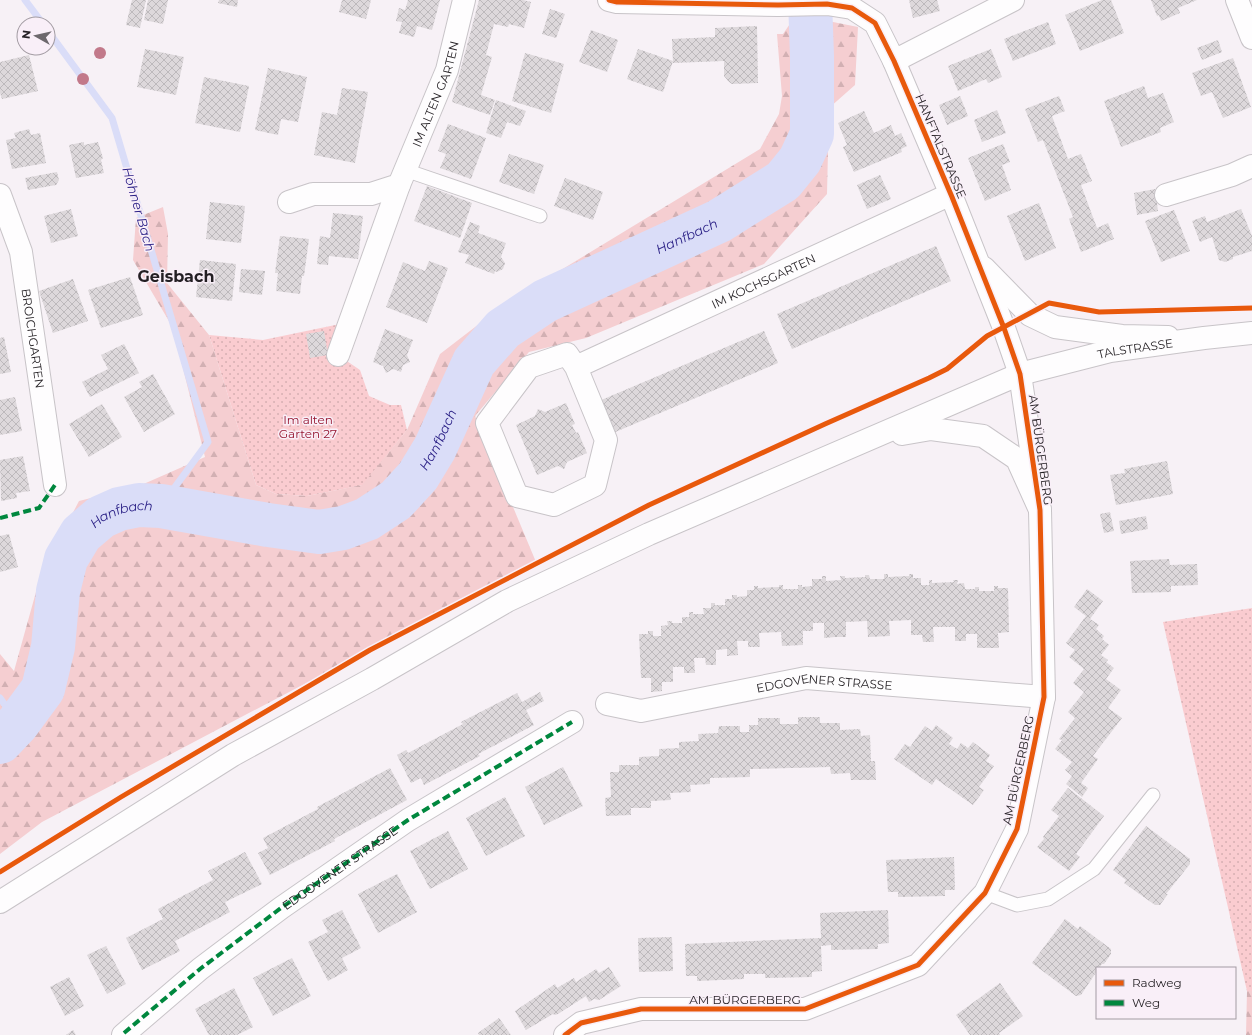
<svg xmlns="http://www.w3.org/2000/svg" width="1252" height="1035" viewBox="0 0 1252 1035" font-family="Montserrat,sans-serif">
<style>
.grass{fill:url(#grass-dots)}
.forest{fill:url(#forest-firs)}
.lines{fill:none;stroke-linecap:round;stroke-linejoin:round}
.stream{stroke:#daddf8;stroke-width:7}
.river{stroke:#daddf8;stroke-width:44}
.building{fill:url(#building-cross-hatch)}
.lane-casing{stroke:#c8c4c8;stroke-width:15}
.street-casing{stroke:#c8c4c8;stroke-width:24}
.secondary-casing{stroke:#c8c4c8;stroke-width:24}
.lane{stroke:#fefdfe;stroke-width:13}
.street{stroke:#fefdfe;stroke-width:22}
.secondary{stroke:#fefdfe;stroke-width:22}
.quiet{stroke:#00873e;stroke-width:4;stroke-dasharray:8 4;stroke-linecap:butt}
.cycleway-casing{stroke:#f9eff8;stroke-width:8}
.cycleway{stroke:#e8590c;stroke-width:5}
.tree{fill:#c2798a}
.labels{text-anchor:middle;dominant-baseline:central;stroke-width:3;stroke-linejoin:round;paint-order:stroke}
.street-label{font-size:12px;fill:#231f23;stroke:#f9eff8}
.park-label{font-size:12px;fill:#961731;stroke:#f9eff8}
.water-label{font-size:13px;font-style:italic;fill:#2c2287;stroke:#f9eff8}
.district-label{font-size:16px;font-weight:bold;fill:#231f23;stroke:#f9eff8}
</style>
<defs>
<pattern id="grass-dots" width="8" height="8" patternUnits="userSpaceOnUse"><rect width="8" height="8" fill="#faccd0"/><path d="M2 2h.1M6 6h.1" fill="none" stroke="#d6afb2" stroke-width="1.8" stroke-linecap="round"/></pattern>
<pattern id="forest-firs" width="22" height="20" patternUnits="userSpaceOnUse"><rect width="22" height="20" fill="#f5ced1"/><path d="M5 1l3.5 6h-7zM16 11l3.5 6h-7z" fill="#d2b0b3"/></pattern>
<pattern id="building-cross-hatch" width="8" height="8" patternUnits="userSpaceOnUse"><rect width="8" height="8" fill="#ddd8db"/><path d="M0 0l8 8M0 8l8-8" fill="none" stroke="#bdb9bc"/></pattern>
</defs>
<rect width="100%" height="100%" fill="#f7f1f6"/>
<!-- grass -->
<g class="grass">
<polygon points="340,324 338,355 360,370 369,396 390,405 401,405 407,430 363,485 307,496 276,494 256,485 209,335 263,340"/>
<polygon points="1252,608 1252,991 1247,991 1163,622"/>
</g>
<!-- forest -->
<g class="forest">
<polygon points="794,18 818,19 858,27 855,85 829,108 827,194 764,264 586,338 529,352 475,416 536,562 42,822 0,854 0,654 14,671 41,574 79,501 139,486 205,457 173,328 133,260 136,218 163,207 168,234 167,283 209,335 256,485 276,494 307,496 362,485 407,430 440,354 505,304 760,149 779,114 782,96 777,34 783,34"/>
<polygon points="1247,991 1252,991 1252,1035 1246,1035"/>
</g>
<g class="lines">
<!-- stream -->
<g class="stream">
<polyline points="25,0 43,24"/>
<polyline points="48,31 112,118 208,442 161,506"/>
<polyline points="0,698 18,723"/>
</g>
<!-- river -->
<path class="river" id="s1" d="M0,742l18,-19 25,-34 10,-42 5,-56 8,-32 15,-25 20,-17 18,-8 20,-4 22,1 107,19 51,7 24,-4 24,-9 29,-19 22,-24 17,-28 39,-86 29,-33 42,-28 174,-80 64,-40 17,-21 12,-26v-78l-2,-56"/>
</g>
<!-- building -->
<g class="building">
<polygon points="132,0 146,0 140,28 126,25"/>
<polygon points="148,0 168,0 163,24 144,20"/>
<polygon points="219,0 238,0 237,7 218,3"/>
<polygon points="342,0 371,0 366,19 339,12"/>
<polygon points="408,0 440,0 432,30 417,26 414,37 399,33 402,22 396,21 399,8 405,10"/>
<polygon points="479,0 523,0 531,2 524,28 509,24 508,27 494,24 486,55 492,57 481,95 495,100 490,115 452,102"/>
<polygon points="909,0 937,0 940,11 913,18"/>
<polygon points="1102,0 1111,0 1124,33 1080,51 1065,15"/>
<polygon points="1151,0 1197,0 1178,8 1180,13 1161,21 1159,15 1157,16"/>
<polygon points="550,9 565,14 556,38 542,34"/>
<polygon points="1048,22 1056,44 1013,61 1004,39"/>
<polygon points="757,26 758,83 732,84 729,82 724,76 724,61 673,63 672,39 715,37 715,28"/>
<polygon points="591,30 618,40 607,72 579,62"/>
<polygon points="1218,40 1222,52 1202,60 1197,48"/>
<polygon points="145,49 184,57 176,95 137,87"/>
<polygon points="638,49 673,61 663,92 627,79"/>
<polygon points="991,49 1002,77 988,83 986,79 958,91 948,66"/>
<polygon points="525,53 564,64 551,113 512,101"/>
<polygon points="29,55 38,91 2,99 0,93 0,62"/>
<polygon points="1233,58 1251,107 1223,118 1212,92 1201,96 1192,73"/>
<polygon points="268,68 307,77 298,122 281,119 278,135 255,130"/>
<polygon points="204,77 249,86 240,132 195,123"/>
<polygon points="1144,86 1148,98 1163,93 1174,122 1160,128 1161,132 1121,147 1104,101"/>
<polygon points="342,88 368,92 355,163 314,155 322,112 337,115"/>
<polygon points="960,96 968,116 947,125 939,105"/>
<polygon points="1059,96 1065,111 1052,116 1068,159 1081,154 1092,181 1081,185 1097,228 1108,223 1114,239 1081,252 1069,219 1073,217 1043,140 1038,142 1025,109"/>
<polygon points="496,100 526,111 520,126 507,122 501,138 486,133"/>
<polygon points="997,110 1006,133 982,142 974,120"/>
<polygon points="864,111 874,133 891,125 895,136 901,133 907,146 901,149 902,152 854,172 843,147 847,145 838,123"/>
<polygon points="448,124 486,138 471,179 440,168 446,154 438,151"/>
<polygon points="29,129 31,135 40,133 46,163 12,169 6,140 16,138 14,133"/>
<polygon points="84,142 84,145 98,142 103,158 101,160 104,173 76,178 69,145"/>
<polygon points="1003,144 1010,162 1002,165 1011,190 985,201 968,158"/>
<polygon points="509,154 544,165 534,194 499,182"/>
<polygon points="57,172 59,180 56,185 28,190 25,178"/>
<polygon points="880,175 891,199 867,209 857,185"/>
<polygon points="565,178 603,192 593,220 554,206"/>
<polygon points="427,186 472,203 460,238 414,221"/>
<polygon points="1155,189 1158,211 1137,215 1134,193"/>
<polygon points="210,202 245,206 241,243 206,239"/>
<polygon points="1039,203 1056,248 1025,261 1007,216"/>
<polygon points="71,209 78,236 51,243 44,216"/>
<polygon points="1241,209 1252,236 1252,251 1233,257 1233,259 1225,262 1219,260 1212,237 1200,242 1192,221 1205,216 1207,222"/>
<polygon points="1174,210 1190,251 1161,262 1145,221"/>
<polygon points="333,213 363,216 358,259 329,256 328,265 317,264 320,236 330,238"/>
<polygon points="470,222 480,226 478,233 506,243 501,257 505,263 503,269 497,272 495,271 494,274 465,263 469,255 458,252"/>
<polygon points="280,236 309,239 304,276 302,276 300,294 276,291 278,273 275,273"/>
<polygon points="936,246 951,281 792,349 777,314"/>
<polygon points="200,260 236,264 232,301 196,297"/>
<polygon points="429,261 448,268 427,323 386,307 403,262 425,271"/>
<polygon points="241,269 265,271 262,295 239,292"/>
<polygon points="130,277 143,315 101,328 88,290"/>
<polygon points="73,279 88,321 53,333 39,291"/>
<polygon points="385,329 413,340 407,355 410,362 403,365 401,372 393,369 386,373 383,366 373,362"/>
<polygon points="324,331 328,355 310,358 306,334"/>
<polygon points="764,331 778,363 613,433 599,401"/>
<polygon points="4,337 11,372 0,374 0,338"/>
<polygon points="124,344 139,373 90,397 82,382 108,369 101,355"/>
<polygon points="153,374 175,414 144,432 124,397 142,387 139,382"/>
<polygon points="15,397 22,431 0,435 0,400"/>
<polygon points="566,403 575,424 572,425 576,433 578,432 587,453 567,462 564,469 558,466 537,475 516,425 535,416 538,409 545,412"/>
<polygon points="102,404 122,437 89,457 69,424"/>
<polygon points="23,456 30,491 16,493 17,498 1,501 0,460"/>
<polygon points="1167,461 1173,494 1116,505 1110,475 1125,473 1124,469"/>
<polygon points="1110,512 1114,531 1104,533 1100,514"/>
<polygon points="1146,516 1148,529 1121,534 1119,521"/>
<polygon points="9,534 18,567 0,572 0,536"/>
<polygon points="1169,559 1170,565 1197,564 1198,585 1171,586 1171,592 1132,593 1130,561"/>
<polygon points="884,574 888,574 888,577 909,576 909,574 913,574 913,578 921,578 921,585 929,585 929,580 932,580 932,583 954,582 953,580 958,580 957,584 964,583 965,589 975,589 975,587 979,587 979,591 994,591 994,586 998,586 998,588 1008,588 1009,632 998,633 999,648 977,648 977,634 966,634 966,641 955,641 955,627 933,627 934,642 923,642 922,635 911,635 911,620 889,621 890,636 868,637 867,621 846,622 846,637 835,637 824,638 824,623 813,623 813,631 803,631 803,645 782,646 781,632 759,633 760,647 748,647 748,641 737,641 738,655 727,656 727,649 716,650 716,665 706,665 705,658 694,658 695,673 684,673 684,667 673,667 673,682 662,682 662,691 651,692 651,678 641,678 639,634 648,634 648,631 653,631 653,636 661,636 661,626 668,625 667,621 672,621 672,623 682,623 682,617 689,617 689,612 693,612 693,614 704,614 703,608 711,608 711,603 715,603 715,605 725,605 725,599 732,599 732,595 737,595 737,597 747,596 747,590 754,590 754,586 758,586 758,588 779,587 779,585 783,585 783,589 798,589 798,585 802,585 802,587 812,586 812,579 822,579 822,576 826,576 826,581 841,580 840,576 845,576 845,578 865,577 865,575 869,575 870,579 884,579"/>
<polygon points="1087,589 1103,601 1090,619 1099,625 1096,629 1104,636 1102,639 1109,645 1101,655 1108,660 1106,662 1114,668 1106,679 1121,690 1108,708 1122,718 1093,756 1098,759 1081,783 1088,788 1082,797 1066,784 1072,776 1065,770 1072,762 1055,749 1062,740 1059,739 1075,718 1068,712 1084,692 1073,683 1084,669 1069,657 1075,650 1066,643 1086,616 1074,607"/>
<polygon points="540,692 544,701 526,710 534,725 478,754 480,756 424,785 421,778 411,783 397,755 406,750 408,753 463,724 461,722 517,693 522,702"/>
<polygon points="798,717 820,717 820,723 840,723 840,730 860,729 861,736 870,735 871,761 875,761 876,780 851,780 850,773 831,774 830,767 750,769 750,777 710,778 710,784 690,785 691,792 670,793 671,800 651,801 651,808 631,808 631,815 606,816 605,798 611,797 610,772 619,772 619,765 639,765 639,757 659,756 659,749 679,748 679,742 699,741 698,734 718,733 719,726 740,726 740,732 749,732 749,725 758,725 758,718 780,718 780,724 798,724"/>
<polygon points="936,725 953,738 949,744 957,749 961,743 968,748 973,742 990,755 986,761 994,766 979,787 984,790 973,805 936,779 932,785 894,759 905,744 910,747 925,726 932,731"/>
<polygon points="563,767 583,806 544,825 525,787"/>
<polygon points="390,768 407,800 334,839 335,841 270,875 258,853 268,848 263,838 318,809 317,807"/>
<polygon points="1068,788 1104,816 1076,854 1080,857 1069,871 1037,847 1044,839 1043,837 1059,816 1051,810"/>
<polygon points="505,797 525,836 486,856 466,818"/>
<polygon points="1146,826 1190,859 1190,864 1166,894 1168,894 1160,905 1155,905 1124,883 1126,880 1113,870"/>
<polygon points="448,831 468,869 430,889 410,851"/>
<polygon points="245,852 262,884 225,902 230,912 175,941 180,951 142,970 126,938 163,919 158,909 213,880 208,871"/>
<polygon points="954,857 955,890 945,890 945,896 898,897 898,892 888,892 886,860"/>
<polygon points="397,874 417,912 378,933 358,894"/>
<polygon points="342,910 361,948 342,958 348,970 328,981 308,942 328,932 322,920"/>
<polygon points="888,910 889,943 878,944 878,949 831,950 831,945 821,946 822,971 812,972 812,977 765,978 765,974 744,974 744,979 697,981 697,976 686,976 685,944 821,938 820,913"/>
<polygon points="1065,919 1078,929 1080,926 1111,949 1111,954 1104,964 1102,964 1099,968 1097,968 1097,971 1081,995 1076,996 1032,963"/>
<polygon points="672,937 673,971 639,972 638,938"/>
<polygon points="106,946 126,984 107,994 87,955"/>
<polygon points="292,958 311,996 273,1016 253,978"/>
<polygon points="609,967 621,986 599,1000 594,999 589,1002 586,996 558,1014 555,1015 553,1014 526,1030 515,1011 555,984 557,988 574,978 576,982 596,969 599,973"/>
<polygon points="69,977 84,1006 65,1016 50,987"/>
<polygon points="1000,983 1023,1016 999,1033 1000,1035 970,1035 956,1015"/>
<polygon points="234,988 253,1027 237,1035 209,1035 195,1009"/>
<polygon points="499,1018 511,1035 479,1035 478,1033"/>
<polygon points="73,1030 76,1035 66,1035"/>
</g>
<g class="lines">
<defs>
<g id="lane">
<polyline points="405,170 540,216"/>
<polyline points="985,893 1017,905 1048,899 1094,869 1153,795"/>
</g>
<g id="street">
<polyline points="1237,0 1252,38"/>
<polyline points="894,61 1013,0"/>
<path id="s2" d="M0,195l21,57 34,233"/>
<polyline points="1166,195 1232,175 1252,166"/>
<path id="s3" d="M289,202l24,-8h58l28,-9 48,-115 17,-70"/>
<polyline points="984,268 1030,315 1055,327 1122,336 1168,337"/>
<polyline points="338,355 399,185"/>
<path id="s4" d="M576,367l-9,-13 -38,13 -42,56 30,73 37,9 41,-20 11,-45 -30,-73 375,-173"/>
<path id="s5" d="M607,704l34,7 165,-33 238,19"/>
<polyline points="123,1035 200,969 281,908 408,820 572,722"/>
<polyline points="565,1035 581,1023 641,1009 805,1009 918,965 985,893 1017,829 1044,697 1040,510 1020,374 1004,328 952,197 894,61 875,23 852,8 827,4 778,5 617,2 609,0"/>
</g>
<g id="secondary">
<polyline points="902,434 931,429 983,436 1017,459 1040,510"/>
<path id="s6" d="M0,902l233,-147 139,-76 135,-78 142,-67 371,-160 90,-23 94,-13 48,-5"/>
</g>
</defs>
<!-- lane casing -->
<use href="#lane" class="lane-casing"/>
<!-- street casing -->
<use href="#street" class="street-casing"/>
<!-- secondary casing -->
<use href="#secondary" class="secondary-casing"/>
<!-- lane -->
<use href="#lane" class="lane"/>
<!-- street -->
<use href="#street" class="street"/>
<!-- secondary -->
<use href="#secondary" class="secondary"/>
<!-- quiet -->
<g class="quiet">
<polyline points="0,518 39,508 55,485"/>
<path id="s7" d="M124,1033l76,-64 81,-61 127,-88 164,-98"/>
</g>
<defs>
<g id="cycleway">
<polyline points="0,872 121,797 370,650 649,505 825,424 929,378 947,369 987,336 1049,303 1099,312 1252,308"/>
<polyline points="565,1035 581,1023 641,1009 805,1009 918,965 985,893 1017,829 1044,697 1040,510 1020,374 1004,328 952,197 894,61 875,23 852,8 827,4 778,5 617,2 609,0"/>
</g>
</defs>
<!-- cycleway casing -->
<use href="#cycleway" class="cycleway-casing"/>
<!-- cycleway -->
<use href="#cycleway" class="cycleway"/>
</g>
<!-- trees -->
<g class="tree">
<circle cx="100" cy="53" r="6"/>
<circle cx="83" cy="79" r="6"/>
</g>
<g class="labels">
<!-- street labels -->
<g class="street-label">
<text stroke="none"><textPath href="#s3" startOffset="211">IM ALTEN GARTEN</textPath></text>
<text transform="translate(941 146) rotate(67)">HANFTALSTRASSE</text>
<text stroke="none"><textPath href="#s4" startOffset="620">IM KOCHSGARTEN</textPath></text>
<text stroke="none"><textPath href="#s2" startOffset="148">BROICHGARTEN</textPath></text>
<text stroke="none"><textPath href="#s6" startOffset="1269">TALSTRASSE</textPath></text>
<text transform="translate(1041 450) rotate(82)">AM BÜRGERBERG</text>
<text stroke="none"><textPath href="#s5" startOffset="221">EDGOVENER STRASSE</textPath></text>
<text transform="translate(1018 770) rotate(-78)">AM BÜRGERBERG</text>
<text stroke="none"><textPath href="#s7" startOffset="272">EDGOVENER STRASSE</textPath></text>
<text x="745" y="999">AM BÜRGERBERG</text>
</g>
<!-- park labels -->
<g class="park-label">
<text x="308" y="419">Im alten<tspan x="308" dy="14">Garten 27</tspan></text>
</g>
<!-- water labels -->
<g class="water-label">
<text transform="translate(139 209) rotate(74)">Höhner Bach</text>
<text stroke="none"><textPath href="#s1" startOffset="973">Hanfbach</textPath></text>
<text stroke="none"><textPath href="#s1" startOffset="637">Hanfbach</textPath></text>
<text stroke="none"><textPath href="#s1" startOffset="277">Hanfbach</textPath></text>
</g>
<!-- district labels -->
<g class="district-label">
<text x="176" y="276">Geisbach</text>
</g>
</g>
<!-- legend -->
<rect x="1096" y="967" width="140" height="52" fill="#f9eff8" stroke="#a39ca3"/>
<rect x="1104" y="980" width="20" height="6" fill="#e8590c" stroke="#a39ca3"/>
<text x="1132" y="987" font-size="12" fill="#231f23">Radweg</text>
<rect x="1104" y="1000" width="20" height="6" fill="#00873e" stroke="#a39ca3"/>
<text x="1132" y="1007" font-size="12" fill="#231f23">Weg</text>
<!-- north arrow -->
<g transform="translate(36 36) rotate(278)"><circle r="19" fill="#f9eff8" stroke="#a39ca3"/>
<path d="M0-3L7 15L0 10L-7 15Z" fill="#6d686d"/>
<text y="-6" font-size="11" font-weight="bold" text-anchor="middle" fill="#231f23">N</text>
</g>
</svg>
